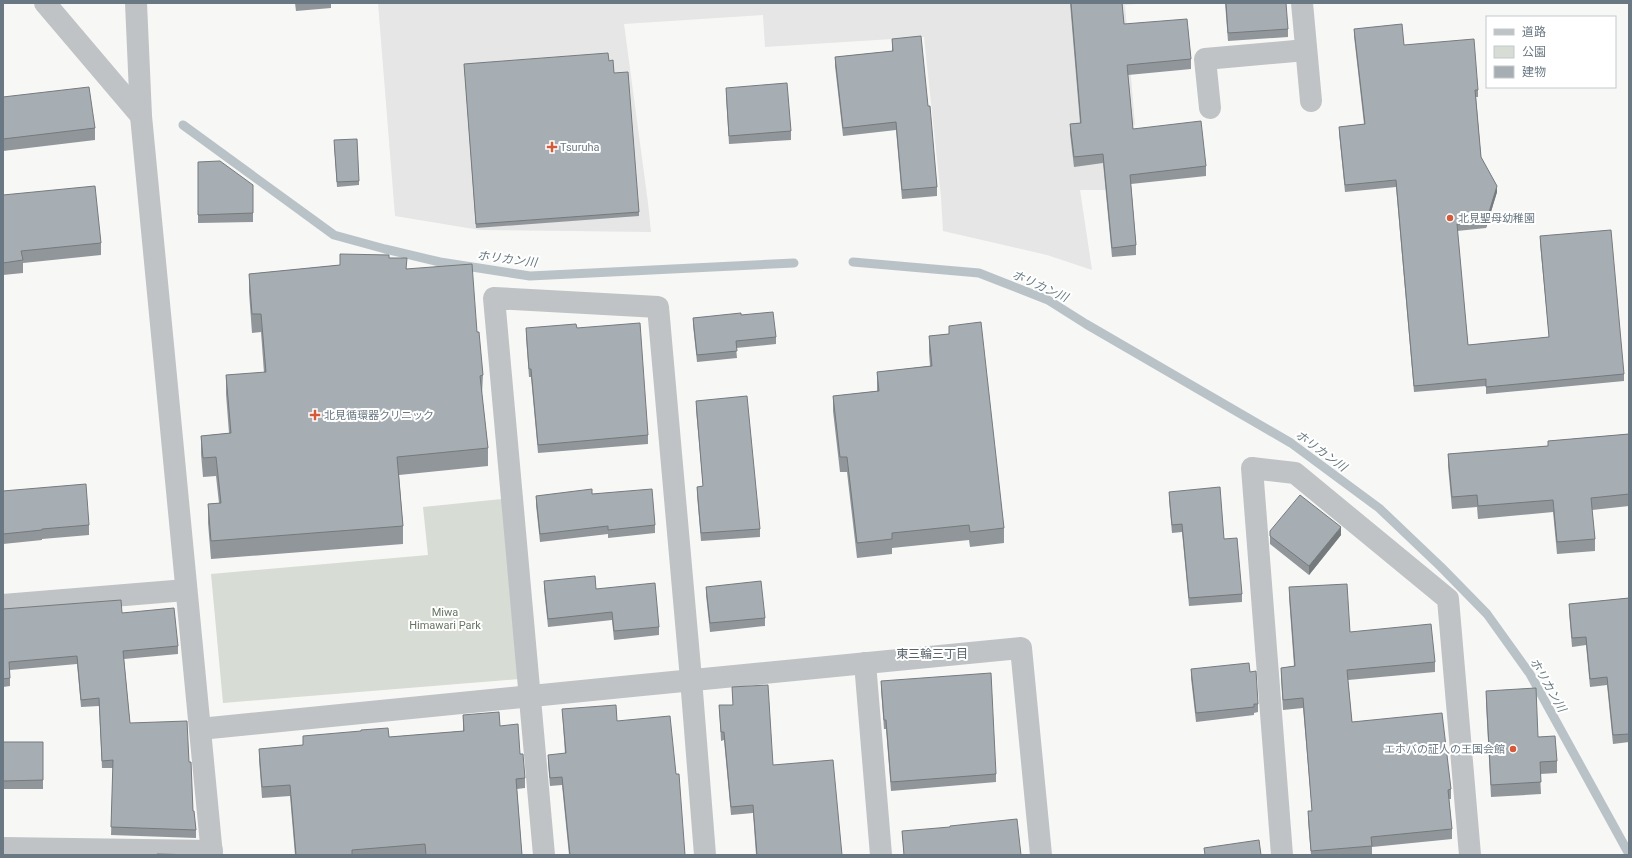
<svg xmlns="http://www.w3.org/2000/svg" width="1632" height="858" viewBox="0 0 1632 858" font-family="Roboto,'Noto Sans JP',sans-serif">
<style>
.built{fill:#e5e6e5}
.green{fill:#d7dcd4}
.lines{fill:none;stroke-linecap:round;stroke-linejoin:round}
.stream{stroke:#b9c3c7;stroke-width:9}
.minor{stroke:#bfc3c6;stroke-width:22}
.wall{fill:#90969a}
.shaded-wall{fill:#757a7d}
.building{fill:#a7aeb3;stroke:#757a7d}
.poi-dot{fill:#d45a39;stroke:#fff;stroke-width:1.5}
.labels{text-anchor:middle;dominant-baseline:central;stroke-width:4;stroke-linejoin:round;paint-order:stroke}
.poi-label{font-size:11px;fill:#697883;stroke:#fff;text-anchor:start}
.park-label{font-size:11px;fill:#677663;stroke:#fff}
.water-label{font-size:12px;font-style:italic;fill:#65787f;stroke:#fff}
.neighbourhood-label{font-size:12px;fill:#566169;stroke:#fff}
</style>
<rect width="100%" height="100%" fill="#f7f7f5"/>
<!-- built -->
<polygon class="built" points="378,3 1146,3 1125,5 1135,125 1126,126 1128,190 1080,190 1092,270 1047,255 943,231 941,197 924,37 765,47 763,15 624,24 648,203 651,232 480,230 395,216"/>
<!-- green -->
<polygon class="green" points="502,499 519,679 223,703 211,574 428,555 423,507"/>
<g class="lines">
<!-- stream -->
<g class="stream">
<polyline points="183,125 334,235 385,249 440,262 530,276 794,263"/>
<polyline points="853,262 979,273 1048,300 1086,324 1291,443 1379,508 1441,567 1487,614 1530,674 1629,854"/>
</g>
<!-- minor -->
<g class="minor">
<polyline points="45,3 141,116"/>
<polyline points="136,3 141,116 212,855"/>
<polyline points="1302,3 1311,101"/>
<polyline points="1210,108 1205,59 1306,50"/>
<polyline points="3,605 186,590"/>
<polyline points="865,663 881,855"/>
<path d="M200,729c274,-27 547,-55 821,-81l20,207"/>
<polyline points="3,848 212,851"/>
<polyline points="544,855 494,298 658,307 691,679 705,855"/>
<polyline points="1282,855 1252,468 1295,473 1448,599 1470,855"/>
</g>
</g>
<!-- wall -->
<g class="wall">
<polygon points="295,3 331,3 331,8 296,11"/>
<polygon points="1070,3 1122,3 1124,24 1191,59 1191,69 1128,75 1133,129 1206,166 1206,176 1131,184 1136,245 1136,255 1112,257 1103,163 1074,167 1070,133 1070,124 1080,123"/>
<polygon points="1225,3 1288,29 1288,37 1228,41"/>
<polygon points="1354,29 1404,45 1478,90 1478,97 1476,97 1481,157 1497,192 1486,228 1457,231 1468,345 1549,337 1540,243 1540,236 1624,374 1624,381 1486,394 1486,386 1414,392 1396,187 1345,192 1339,133 1339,127 1364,124 1354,36"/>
<polygon points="892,39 928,106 937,187 937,196 902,199 896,130 843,136 835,66 835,57 892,51"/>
<polygon points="609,61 639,212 639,216 476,228 464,64"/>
<polygon points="726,88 791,131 791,140 729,144 726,96"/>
<polygon points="3,97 95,128 95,140 3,151"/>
<polygon points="334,144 359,181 359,185 337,187"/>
<polygon points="198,162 253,185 253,222 198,223"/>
<polygon points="3,195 101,243 101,255 23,263 23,273 3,275"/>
<polygon points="389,258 407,269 477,332 483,375 482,394 488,448 488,466 399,475 403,526 403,544 211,559 208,523 208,504 219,503 216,476 203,477 201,454 201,436 229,433 226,394 226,375 264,373 261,332 252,333 249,292 249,274 340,265"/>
<polygon points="741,315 776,337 776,344 736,348 737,358 697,362 693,325 693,318"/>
<polygon points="949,326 1004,528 1004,543 970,547 969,540 892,548 892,554 857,558 847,472 840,472 833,411 833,396 877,391 877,372 930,366 929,352 929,336 949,334"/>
<polygon points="526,328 577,328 648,435 648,444 538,453 531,377 529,377 526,337"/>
<polygon points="696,401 760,529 760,537 701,541 697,495 697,487 703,486 696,410"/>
<polygon points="1629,434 1629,506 1592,510 1595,539 1595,551 1557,554 1553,512 1478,519 1477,507 1452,509 1448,466 1448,454 1548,446 1548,441"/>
<polygon points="3,491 89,525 89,535 42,539 42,540 3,544"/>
<polygon points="1169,492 1224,539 1242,594 1242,602 1189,606 1182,532 1172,533 1169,500"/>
<polygon points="592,494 655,525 655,533 608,538 608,534 540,542 536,505 536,496"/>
<polygon points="1270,531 1341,535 1309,575 1270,544"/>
<polygon points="544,581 596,589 659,627 659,635 614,640 612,620 548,627 544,589"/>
<polygon points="706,587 765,618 765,626 710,632 706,595"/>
<polygon points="1289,587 1350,632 1435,662 1435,672 1348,680 1352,722 1451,789 1451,799 1449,799 1452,829 1452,839 1372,847 1372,855 1311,855 1308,821 1308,811 1312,811 1303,708 1283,710 1281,677 1281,668 1294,666 1289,597"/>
<polygon points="1629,598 1629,742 1613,744 1607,685 1590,687 1586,645 1572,647 1569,612 1569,604"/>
<polygon points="3,609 122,613 178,646 178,654 124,659 130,723 189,762 193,811 196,830 196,838 111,835 113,768 102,768 99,706 81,707 77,664 10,670 10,686 3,687"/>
<polygon points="1191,669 1250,672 1258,704 1258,712 1254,713 1254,715 1196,722 1191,678"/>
<polygon points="881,681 996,774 996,782 891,791 886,729 884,729 881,689"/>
<polygon points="732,687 773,765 842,855 756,855 753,813 731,815 724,740 721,741 719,705 733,705"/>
<polygon points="1486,691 1538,737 1557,761 1557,773 1540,774 1541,794 1491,797 1486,703"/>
<polygon points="562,709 617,721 685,855 569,855 562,785 550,786 548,763 548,755 565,754"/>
<polygon points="463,715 500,726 520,754 525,778 525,788 517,789 522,855 425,855 425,854 415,855 295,855 290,796 262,798 259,760 259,749 303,745 303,736 389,737 463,731"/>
<rect x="3" y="742" width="40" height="47"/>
<polygon points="902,831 1021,855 904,855"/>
</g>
<!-- shaded-wall -->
<g class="shaded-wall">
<polygon points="1497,186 1497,192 1486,228 1486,222"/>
<polygon points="1341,527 1341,535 1309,575 1309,566"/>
</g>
<!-- building -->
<g class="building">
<polygon points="1071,3 1122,3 1124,24 1187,19 1191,59 1127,65 1133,129 1201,121 1206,166 1130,175 1136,245 1112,248 1103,154 1074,157 1070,124 1081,123"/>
<polygon points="1226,3 1286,3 1288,29 1228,33"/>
<polygon points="1402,24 1404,45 1474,39 1478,90 1475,90 1481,157 1497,186 1486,222 1457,224 1468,345 1549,337 1540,236 1611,230 1624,374 1486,387 1486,379 1414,386 1396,180 1345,185 1339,127 1365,124 1354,29"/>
<polygon points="921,36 928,106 930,106 937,187 902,190 896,122 843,128 835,57 893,51 892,39"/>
<polygon points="608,53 609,61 613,60 614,73 628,72 639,212 476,224 464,64"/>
<polygon points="787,83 791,131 729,136 726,88"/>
<polygon points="89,87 95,128 3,139 3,97"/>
<polygon points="357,139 359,181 337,182 334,140"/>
<polygon points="220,161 253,185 253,213 198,215 198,162"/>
<polygon points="95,186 101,243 21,251 23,260 3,263 3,195"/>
<polygon points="340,254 389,255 389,258 407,258 406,269 472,264 477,332 479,332 483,375 480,376 488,448 397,457 403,526 211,541 208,504 221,503 216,457 203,458 201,436 231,433 226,375 266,372 261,314 252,314 249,274 340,265"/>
<polygon points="773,312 776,337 736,341 737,351 697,355 693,318 741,313 741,315"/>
<polygon points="981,322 1004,528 970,532 969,525 892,533 892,539 857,543 847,457 840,457 833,396 879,391 877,372 932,366 929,336 949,334 949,326"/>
<polygon points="640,323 648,435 538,445 531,369 529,369 526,328 576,324 577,328"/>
<polygon points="747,396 760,529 701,533 697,487 703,486 696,401"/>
<polygon points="1629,434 1629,494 1591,498 1595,539 1557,542 1553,500 1478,506 1477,495 1452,497 1448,454 1548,446 1548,441"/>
<polygon points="86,484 89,525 42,529 42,530 3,534 3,491"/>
<polygon points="1220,487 1224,539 1237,538 1242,594 1189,598 1182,524 1172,525 1169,492"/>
<polygon points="592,489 592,494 652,489 655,525 608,530 608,526 540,534 536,496"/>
<polygon points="1300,495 1341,527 1309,566 1270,536 1270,531"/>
<polygon points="595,576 596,589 655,583 659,627 614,631 612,612 548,619 544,581"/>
<polygon points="761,581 765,618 710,623 706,587"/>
<polygon points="1347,584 1350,632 1431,624 1435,662 1347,670 1352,722 1442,713 1451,789 1448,790 1452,829 1371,837 1372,846 1311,851 1308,811 1312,811 1303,698 1283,700 1281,668 1295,666 1289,587"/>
<polygon points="1629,598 1629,734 1613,735 1607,677 1590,679 1586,637 1572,638 1569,604"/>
<polygon points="121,600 122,613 174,608 178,646 123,651 130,723 187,721 189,762 191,762 193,811 194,811 196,830 111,827 113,760 102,761 99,698 81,700 77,656 9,662 10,678 3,679 3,609"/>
<polygon points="1249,663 1250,672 1256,671 1258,704 1254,704 1254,707 1196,713 1191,669"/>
<polygon points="991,673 996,774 891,782 886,720 884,720 881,681"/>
<polygon points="768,685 773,765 833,760 842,855 757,855 753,805 731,807 724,732 721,732 719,705 733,705 732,687"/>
<polygon points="1536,688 1538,737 1555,736 1557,761 1540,762 1541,782 1491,785 1486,691"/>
<polygon points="616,705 617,721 670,716 676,774 679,774 685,855 570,855 562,777 550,778 548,755 566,753 562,709"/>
<polygon points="499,712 500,726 518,724 520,754 523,754 525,778 516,779 522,855 426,855 425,844 352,850 352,855 296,855 290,785 262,787 259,749 303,745 303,736 361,731 361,730 388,728 389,737 464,731 463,715"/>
<polygon points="3,742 43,742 43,780 3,781"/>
<polygon points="1017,819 1021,855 904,855 902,831 950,827 950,826"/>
<polygon points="1259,840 1261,855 1205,855 1204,848"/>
<polygon points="157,854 197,855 157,855"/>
</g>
<!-- markers -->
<g class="poi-dot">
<path d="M550 141h4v4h4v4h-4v4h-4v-4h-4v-4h4z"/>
<circle cx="1450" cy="218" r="4"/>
<path d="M313 409h4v4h4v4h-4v4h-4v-4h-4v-4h4z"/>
<circle cx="1513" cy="749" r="4"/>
</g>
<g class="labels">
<!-- poi labels -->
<g class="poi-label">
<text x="560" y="147">Tsuruha</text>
<text x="1458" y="218">北見聖母幼稚園</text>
<text x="324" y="415">北見循環器クリニック</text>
<text x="1505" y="749" text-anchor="end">エホバの証人の王国会館</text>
</g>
<!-- park labels -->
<g class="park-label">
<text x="445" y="612">Miwa<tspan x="445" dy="13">Himawari Park</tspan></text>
</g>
<!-- water labels -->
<g class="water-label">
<text transform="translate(507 259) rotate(7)">ホリカン川</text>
<text transform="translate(1040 286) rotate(24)">ホリカン川</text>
<text transform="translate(1321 451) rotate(36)">ホリカン川</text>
<text transform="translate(1548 685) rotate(60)">ホリカン川</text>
</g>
<!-- neighbourhood labels -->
<g class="neighbourhood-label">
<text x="932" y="654">東三輪三丁目</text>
</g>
</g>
<!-- border -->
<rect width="1632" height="858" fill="none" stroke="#697883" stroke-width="8"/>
<!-- legend -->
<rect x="1486" y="16" width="130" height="72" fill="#ffffff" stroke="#c3c9cd"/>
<rect x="1494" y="29" width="20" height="6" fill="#bfc3c6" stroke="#c3c9cd"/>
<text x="1522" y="36" font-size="12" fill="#697883">道路</text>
<rect x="1494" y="46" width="20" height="12" fill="#d7dcd4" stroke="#c3c9cd"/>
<text x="1522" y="56" font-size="12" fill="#697883">公園</text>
<rect x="1494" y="66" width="20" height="12" fill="#a7aeb3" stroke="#c3c9cd"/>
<text x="1522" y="76" font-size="12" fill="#697883">建物</text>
</svg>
